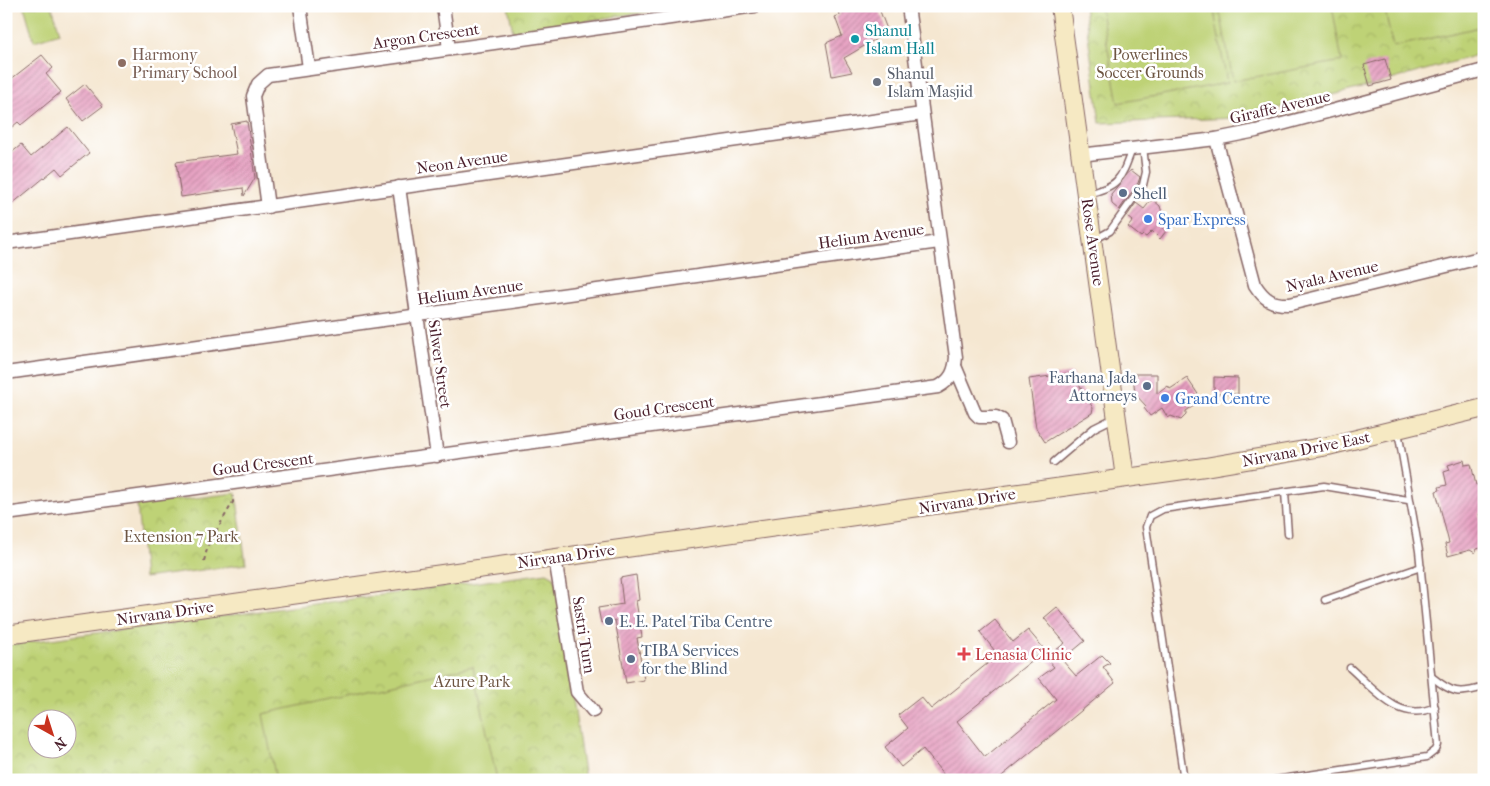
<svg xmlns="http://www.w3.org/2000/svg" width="1490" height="786" viewBox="0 0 1490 786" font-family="'IM FELL French Canon',serif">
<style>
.park{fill:url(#park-crowns);stroke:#847850;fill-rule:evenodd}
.pitch{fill:#bed276;stroke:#847850}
.building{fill:url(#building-hatch)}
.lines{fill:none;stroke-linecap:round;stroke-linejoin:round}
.lane-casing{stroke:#866565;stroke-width:9}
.street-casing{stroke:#866565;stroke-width:15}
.secondary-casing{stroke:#866565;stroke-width:20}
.path{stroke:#866565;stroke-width:2;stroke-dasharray:4 4;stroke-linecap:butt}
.lane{stroke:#fff;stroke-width:6}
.street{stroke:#fff;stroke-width:12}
.secondary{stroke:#f6e9c3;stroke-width:18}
.culture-dot{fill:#0f9aa8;stroke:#fff;stroke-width:2}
.education-dot{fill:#8d6e63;stroke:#fff;stroke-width:2}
.worship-dot{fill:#6b7280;stroke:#fff;stroke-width:2}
.service-dot{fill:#5c6f8a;stroke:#fff;stroke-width:2}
.shop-dot{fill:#3f7fe0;stroke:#fff;stroke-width:2}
.health-dot{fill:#e0444e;stroke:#fff;stroke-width:2}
.labels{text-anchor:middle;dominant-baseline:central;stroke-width:5;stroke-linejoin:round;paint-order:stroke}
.culture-label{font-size:16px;fill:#0d838f;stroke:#fff;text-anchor:start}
.street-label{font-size:16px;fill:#4a1f2b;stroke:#fff}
.education-label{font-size:16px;fill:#785e54;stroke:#fff;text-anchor:start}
.park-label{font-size:16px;fill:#6d5542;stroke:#fff}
.worship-label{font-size:16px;fill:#5b616d;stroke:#fff;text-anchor:start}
.service-label{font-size:16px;fill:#4e5e75;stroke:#fff;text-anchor:start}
.shop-label{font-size:16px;fill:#366cbe;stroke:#fff;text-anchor:start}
.health-label{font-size:16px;fill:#be3a42;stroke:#fff;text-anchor:start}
</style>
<defs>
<pattern id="park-crowns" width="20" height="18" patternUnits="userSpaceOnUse" patternTransform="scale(1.25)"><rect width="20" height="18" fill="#bed276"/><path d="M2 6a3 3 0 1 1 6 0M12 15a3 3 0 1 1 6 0" fill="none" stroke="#a5b466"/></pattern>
<pattern id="building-hatch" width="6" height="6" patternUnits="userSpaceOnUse" patternTransform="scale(1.25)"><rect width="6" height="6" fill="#e69ec0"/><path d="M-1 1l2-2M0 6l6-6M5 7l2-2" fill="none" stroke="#bc809c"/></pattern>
</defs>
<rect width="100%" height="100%" fill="#fff"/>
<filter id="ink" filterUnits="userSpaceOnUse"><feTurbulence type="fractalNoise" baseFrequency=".02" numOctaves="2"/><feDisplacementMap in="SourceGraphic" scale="10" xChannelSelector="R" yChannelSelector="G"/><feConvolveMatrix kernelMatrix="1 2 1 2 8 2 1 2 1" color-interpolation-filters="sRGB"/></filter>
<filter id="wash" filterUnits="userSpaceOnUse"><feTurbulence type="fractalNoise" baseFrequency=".0096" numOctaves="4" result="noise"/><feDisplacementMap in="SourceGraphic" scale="20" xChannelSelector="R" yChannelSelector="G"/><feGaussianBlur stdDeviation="1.12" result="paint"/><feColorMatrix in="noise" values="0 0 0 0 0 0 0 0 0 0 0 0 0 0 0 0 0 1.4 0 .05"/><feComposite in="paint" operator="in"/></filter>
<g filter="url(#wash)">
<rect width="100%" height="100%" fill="#f5e7d1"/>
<!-- park -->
<g class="park">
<polygon points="508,6 685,6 513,32"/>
<polygon points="1084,6 1484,6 1484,53 1370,86 1238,118 1100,123"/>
<polygon points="236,493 246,564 144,578 137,505"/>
<path d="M547,573l7,4 2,6 29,197h-579v-135zM38,718h30v30h-30z"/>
</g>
<!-- pitch -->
<g class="pitch">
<polygon points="24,6 52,6 60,33 34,41"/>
<polygon points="1100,6 1213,6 1227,83 1118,103"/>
<polygon points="1219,6 1332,6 1342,61 1233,81"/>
<polygon points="1384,6 1484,6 1484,26 1393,47"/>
<polygon points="473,666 497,780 276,780 263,714"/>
</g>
<g id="blocks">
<!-- building -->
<g class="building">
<polygon points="837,6 878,6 888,32 844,58 852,72 832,76 826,43 842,36 835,17 840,15"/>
<polygon points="42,55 53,68 46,74 61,92 21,125 18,122 6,132 6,83"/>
<polygon points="1385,59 1391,80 1370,86 1364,65"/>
<polygon points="85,84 103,106 83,121 66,99"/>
<polygon points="247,121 255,178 244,196 243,188 181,197 176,162 237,154 231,124"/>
<polygon points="68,127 89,153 62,175 56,168 6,209 6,157 21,145 31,157"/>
<polygon points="1131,170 1140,177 1138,183 1119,210 1112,204 1111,194"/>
<polygon points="1152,199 1160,206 1163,216 1157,223 1166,231 1160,239 1152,231 1146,237 1143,235 1141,237 1128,227 1133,221 1127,216 1136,203 1144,209"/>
<polygon points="1072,373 1093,408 1092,413 1045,442 1036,428 1029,379"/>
<polygon points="1133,374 1157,374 1157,394 1168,386 1170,389 1187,378 1202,400 1186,411 1186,415 1181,420 1171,416 1168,418 1162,408 1150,416 1144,408 1146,406 1135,394"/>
<polygon points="1214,377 1238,378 1238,394 1214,394"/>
<polygon points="1464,460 1465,465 1471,464 1476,485 1484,483 1484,512 1479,514 1484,531 1484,547 1477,549 1475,553 1470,550 1448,556 1445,544 1449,543 1436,491 1440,490 1439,487 1447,485 1444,472 1450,470 1448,465"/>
<polygon points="636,575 639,600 636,601 642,637 637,638 644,680 626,683 615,620 601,623 598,608 623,604 620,578"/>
<polygon points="1057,607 1085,641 1062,660 1076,676 1102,655 1110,663 1103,667 1115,683 997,780 948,780 923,749 901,767 885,747 908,728 898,715 921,697 931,709 998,655 980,632 995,620 1013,642 1028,630 1045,650 957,721 985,757 1056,699 1039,678 1054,667 1046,658 1065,643 1044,618"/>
</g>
</g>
</g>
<g filter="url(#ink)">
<use href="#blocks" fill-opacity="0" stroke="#866565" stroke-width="1"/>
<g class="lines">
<defs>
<g id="lane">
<path d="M1086,194c33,-7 35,-15 46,-45"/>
<polyline points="1094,240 1110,231 1143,185 1146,172 1143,147"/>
<polyline points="1054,462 1094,428 1116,417"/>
<polyline points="1285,492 1288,534"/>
<polyline points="1325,600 1421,567"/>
<path d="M1350,668c24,21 49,56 85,39"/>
<path d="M1432,677c20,16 26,18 52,10"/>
<polyline points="1184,780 1146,527 1150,516 1163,509 1324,486 1408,500"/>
<polyline points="1275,780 1427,757 1436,750 1438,745 1419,551 1398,431"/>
</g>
<g id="street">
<polyline points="300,6 309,68"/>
<polyline points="443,6 449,49"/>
<path d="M1216,139l39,146c9,14 17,20 35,19l194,-47"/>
<polyline points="1080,155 1216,139 1256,131 1484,70"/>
<polyline points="399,187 437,456"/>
<polyline points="268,207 253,96 258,84 268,75 755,6"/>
<polyline points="6,243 922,114"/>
<polyline points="955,366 975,413 979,417 996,417 1002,420 1008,442"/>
<polyline points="6,373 939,242"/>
<path d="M6,514l932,-127c13,-7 17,-16 18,-30l-48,-351"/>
<polyline points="555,558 577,692 593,711"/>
</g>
<g id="secondary">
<polyline points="1060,6 1125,478"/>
<polyline points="6,635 1205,467 1328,446 1484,408"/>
</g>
</defs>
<!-- lane casing -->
<use href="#lane" class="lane-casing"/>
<!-- street casing -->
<use href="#street" class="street-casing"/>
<!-- secondary casing -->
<use href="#secondary" class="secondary-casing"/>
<!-- path -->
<polyline class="path" points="204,561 208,545 233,502 233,496"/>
<!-- lane -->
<use href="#lane" class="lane"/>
<!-- street -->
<use href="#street" class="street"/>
<!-- secondary -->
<use href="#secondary" class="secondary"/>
</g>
</g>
<!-- markers -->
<circle class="culture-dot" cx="855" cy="39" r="5"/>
<circle class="education-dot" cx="122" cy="63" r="5"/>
<circle class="worship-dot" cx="877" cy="82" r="5"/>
<g class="service-dot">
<circle cx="1123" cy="193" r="5"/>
<circle cx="1147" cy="386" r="5"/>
<circle cx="609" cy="621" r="5"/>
<circle cx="631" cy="659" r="5"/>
</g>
<g class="shop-dot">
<circle cx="1148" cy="219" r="5"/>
<circle cx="1165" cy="398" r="5"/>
</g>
<path class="health-dot" d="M961.5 646.5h5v5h5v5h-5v5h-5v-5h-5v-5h5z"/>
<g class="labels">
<!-- culture labels -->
<g class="culture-label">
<text x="865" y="30">Shanul<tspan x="865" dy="18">Islam Hall</tspan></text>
</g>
<!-- street labels -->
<g class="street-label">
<text transform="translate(426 36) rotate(-8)">Argon Crescent</text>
<text transform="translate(1280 107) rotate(-13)">Giraffe Avenue</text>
<text transform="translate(462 162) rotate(-8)">Neon Avenue</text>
<text transform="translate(871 236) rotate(-8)">Helium Avenue</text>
<text transform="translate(1093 242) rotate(82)">Rose Avenue</text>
<text transform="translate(1332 276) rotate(-13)">Nyala Avenue</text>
<text transform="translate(470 292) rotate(-8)">Helium Avenue</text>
<text transform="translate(440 364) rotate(82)">Silwer Street</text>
<text transform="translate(664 408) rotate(-8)">Goud Crescent</text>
<text transform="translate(1306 449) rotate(-11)">Nirvana Drive East</text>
<text transform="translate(263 464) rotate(-7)">Goud Crescent</text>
<text transform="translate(967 501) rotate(-9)">Nirvana Drive</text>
<text transform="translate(566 556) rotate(-8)">Nirvana Drive</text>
<text transform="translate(165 613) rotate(-8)">Nirvana Drive</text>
<text transform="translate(584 635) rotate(81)">Sastri Turn</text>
</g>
<!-- education labels -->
<g class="education-label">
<text x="132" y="54">Harmony<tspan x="132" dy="18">Primary School</tspan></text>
</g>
<!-- park labels -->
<g class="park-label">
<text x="1150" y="54">Powerlines<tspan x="1150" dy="18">Soccer Grounds</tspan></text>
<text x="181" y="536">Extension 7 Park</text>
<text x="472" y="681">Azure Park</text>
</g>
<!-- worship labels -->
<g class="worship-label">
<text x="887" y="73">Shanul<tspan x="887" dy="18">Islam Masjid</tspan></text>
</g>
<!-- service labels -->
<g class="service-label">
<text x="1133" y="193">Shell</text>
<text x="1137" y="377" text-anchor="end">Farhana Jada<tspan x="1137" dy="18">Attorneys</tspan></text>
<text x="619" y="621">E. E. Patel Tiba Centre</text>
<text x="641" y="650">TIBA Services<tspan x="641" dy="18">for the Blind</tspan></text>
</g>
<!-- shop labels -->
<g class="shop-label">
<text x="1158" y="219">Spar Express</text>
<text x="1175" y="398">Grand Centre</text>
</g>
<!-- health labels -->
<g class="health-label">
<text x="975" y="654">Lenasia Clinic</text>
</g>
</g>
<!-- margin -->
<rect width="1490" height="786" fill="none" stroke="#fff" stroke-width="25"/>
<!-- north arrow -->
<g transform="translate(52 734) rotate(141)"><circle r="24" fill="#ffffff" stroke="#b7a5aa"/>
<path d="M0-4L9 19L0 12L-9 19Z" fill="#c8321e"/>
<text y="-8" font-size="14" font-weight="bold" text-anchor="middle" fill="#4a1f2b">N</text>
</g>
</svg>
